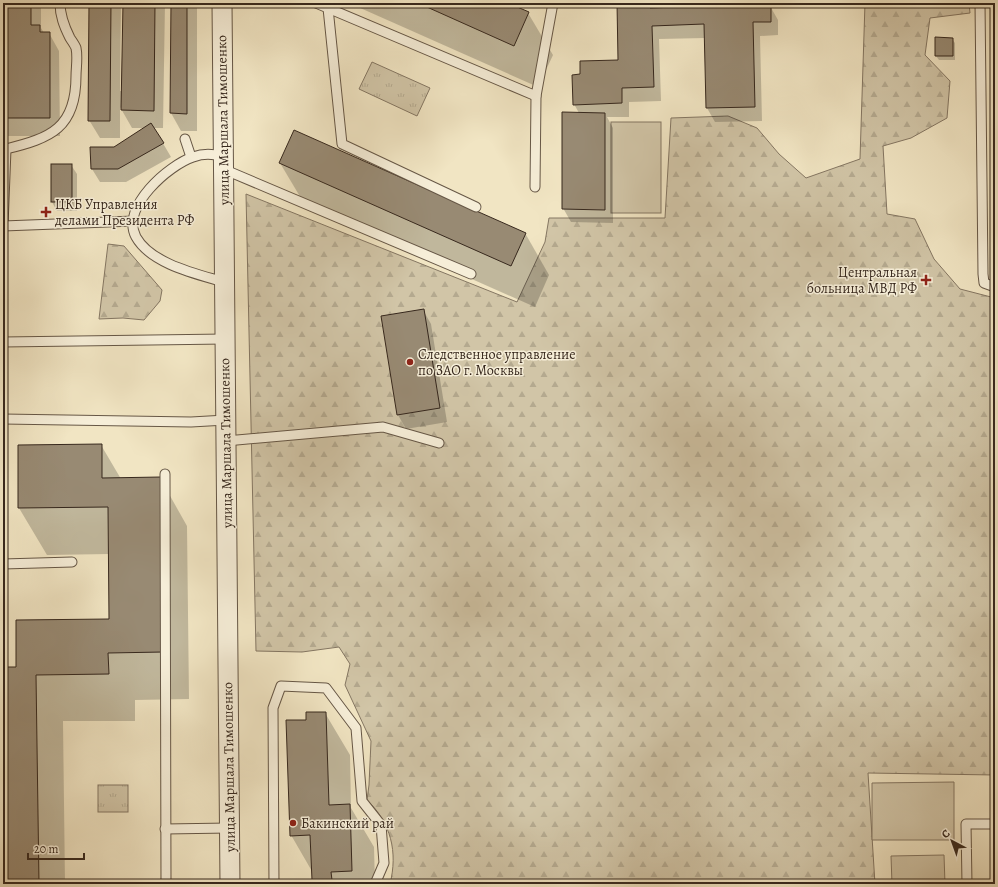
<svg xmlns="http://www.w3.org/2000/svg" width="998" height="887" viewBox="0 0 998 887" font-family="Alegreya,serif">
<style>
.grass{fill:url(#grass-tufts);stroke:#847662}
.forest{fill:url(#forest-firs);stroke:#847662}
.garden{fill:#d1c5a7;stroke:#847662}
.shadow{fill:#0003}
.building{fill:#988a73;stroke:#37281d}
.lines{fill:none;stroke-linecap:round;stroke-linejoin:round}
.lane-casing{stroke:#665746;stroke-width:11}
.street-casing{stroke:#665746;stroke-width:21}
.lane{stroke:#f6eed8;stroke-width:9}
.street{stroke:#f6eed8;stroke-width:19}
.poi-dot{fill:#8f2418;stroke:#f6eed8;stroke-width:1.5}
.labels{text-anchor:middle;dominant-baseline:central;stroke-width:3;stroke-linejoin:round;paint-order:stroke}
.street-label{font-size:14px;fill:#37281d;stroke:#f6eed8}
.poi-label{font-size:14px;fill:#37281d;stroke:#f6eed8;text-anchor:start}
</style>
<defs>
<pattern id="grass-tufts" width="24" height="20" patternUnits="userSpaceOnUse"><rect width="24" height="20" fill="#d1c5a7"/><path d="M3 7l-1-3M5 7V3M7 7l1-3M15 17l-1-3M17 17v-4M19 17l1-3" fill="none" stroke="#b4a98f"/></pattern>
<pattern id="forest-firs" width="22" height="20" patternUnits="userSpaceOnUse"><rect width="22" height="20" fill="#d1c5a7"/><path d="M5 1l3.5 6h-7zM16 11l3.5 6h-7z" fill="#b4a98f"/></pattern>
</defs>
<rect width="100%" height="100%" fill="#f1e5c3"/>
<filter id="stains"><feTurbulence type="fractalNoise" baseFrequency=".005" numOctaves="4"/><feColorMatrix values="0 0 0 0 .2 0 0 0 0 .09 0 0 0 0 .02 0 0 0 .5 -.17"/></filter>
<radialGradient id="worn" r=".72"><stop offset=".6" stop-color="#630" stop-opacity="0"/><stop offset="1" stop-color="#630" stop-opacity=".3"/></radialGradient>
<!-- grass -->
<g class="grass">
<polygon points="372,62 430,88 417,116 359,89"/>
<rect x="98" y="785" width="30" height="27"/>
</g>
<!-- forest -->
<g class="forest">
<path d="M865,3h104l1,10 -40,5 -5,37 25,26 -3,37 -36,20 -28,8 4,68 28,5 19,40 26,30 31,8h4v478l-127,-2 7,111h-485c8,-32 1,-61 -23,-84l2,-15 2,-44 -26,-56 5,-21 -11,-17 -37,5 -46,-1 -10,-457 271,108 28,-60 4,-24h116l6,-100 57,-2 29,12 22,26 27,24 54,-19z"/>
<polygon points="108,244 124,246 162,290 160,301 144,320 123,318 99,319"/>
</g>
<!-- garden -->
<g class="garden">
<rect x="611" y="122" width="50" height="91"/>
<polygon points="954,782 954,840 872,840 872,783"/>
<polygon points="944,855 945,884 892,884 891,856"/>
</g>
<!-- shadow -->
<g class="shadow">
<polygon points="3,3 41,3 41,28 44,33 49,33 59,51 60,136 3,136"/>
<polygon points="90,3 121,3 120,91 122,91 124,3 165,3 163,128 154,128 171,157 126,182 100,182 92,169 114,148 144,128 132,128 120,107 120,138 100,138 89,120"/>
<polygon points="172,3 197,3 197,131 181,131 171,113"/>
<polygon points="349,3 506,3 528,13 553,55 538,87"/>
<polygon points="618,3 657,3 657,8 704,7 704,3 759,3 759,6 770,6 778,20 778,35 760,36 762,121 715,122 707,108 705,38 659,39 661,101 629,102 629,117 607,117 613,128 613,223 571,222 563,208 579,113 574,104 582,75 620,61"/>
<polygon points="952,39 955,43 955,60 939,60 936,56"/>
<polygon points="280,163 525,233 549,275 535,307 305,205"/>
<polygon points="52,165 71,165 77,174 77,211 57,211 52,202"/>
<polygon points="423,310 431,324 447,422 406,429 398,415 382,317"/>
<polygon points="101,445 121,479 160,478 187,526 189,699 135,700 135,721 63,721 65,884 3,884 3,668 17,668 110,620 110,554 47,555 19,508"/>
<polygon points="325,713 350,755 351,808 374,847 375,884 315,884 313,873 291,835 307,721"/>
</g>
<!-- building -->
<g class="building">
<polygon points="3,3 31,3 31,25 40,25 40,32 50,32 50,118 3,118"/>
<polygon points="89,3 111,3 110,121 88,121"/>
<polygon points="123,3 155,3 154,111 121,110"/>
<polygon points="171,3 187,3 187,114 170,113"/>
<polygon points="418,3 508,3 529,12 514,46"/>
<polygon points="617,3 650,3 650,8 703,6 703,3 771,5 771,22 753,22 755,107 706,108 704,24 652,26 654,87 622,88 622,103 573,105 572,75 580,74 580,61 618,60"/>
<polygon points="935,37 953,38 953,56 935,56"/>
<rect x="993" y="79" width="2" height="41"/>
<polygon points="562,112 605,113 605,210 562,209"/>
<polygon points="151,123 164,143 118,169 91,169 90,147 114,147"/>
<polygon points="294,130 526,233 511,266 279,163"/>
<rect x="51" y="164" width="21" height="38"/>
<polygon points="993,240 995,240 995,280 994,280"/>
<polygon points="424,309 440,408 397,415 381,316"/>
<polygon points="102,444 102,478 161,477 163,652 108,653 109,674 36,675 39,884 3,884 3,667 16,667 16,620 109,619 108,507 18,508 18,445"/>
<polygon points="306,712 326,712 329,805 350,804 352,871 331,872 332,880 312,880 310,835 290,836 286,720 306,720"/>
</g>
<g class="lines">
<defs>
<g id="lane">
<polyline points="316,3 536,96 553,3"/>
<polyline points="980,3 983,274 984,283 995,287"/>
<polyline points="328,8 342,144 476,207"/>
<polyline points="185,139 191,157"/>
<polyline points="3,145 6,149 3,226 134,221"/>
<path d="M6,149c45,-11 70,-21 70,-73 0,-8 2,-19 0,-28 -1,-3 -4,-7 -6,-10 -6,-12 -10,-22 -10,-35"/>
<path d="M223,156c-11,-2 -19,-3 -30,1 -24,8 -73,50 -57,80 15,27 61,37 88,45"/>
<polyline points="223,169 471,274"/>
<polyline points="535,187 536,96"/>
<polyline points="3,342 225,339"/>
<polyline points="3,419 191,422 226,420"/>
<polyline points="226,441 383,427 439,443"/>
<polyline points="165,474 166,884"/>
<polyline points="3,564 72,562"/>
<polyline points="165,829 229,828"/>
<polyline points="274,884 273,708 281,686 326,688 356,728 362,801 381,825 384,863 375,884"/>
<polyline points="967,884 966,824 995,824"/>
</g>
<polyline id="street" points="222,3 230,884"/>
</defs>
<!-- lane casing -->
<use href="#lane" class="lane-casing"/>
<!-- street casing -->
<use href="#street" class="street-casing"/>
<!-- lane -->
<use href="#lane" class="lane"/>
<!-- street -->
<use href="#street" class="street"/>
</g>
<!-- markers -->
<g class="poi-dot">
<path d="M44 206h4v4h4v4h-4v4h-4v-4h-4v-4h4z"/>
<path d="M924 274h4v4h4v4h-4v4h-4v-4h-4v-4h4z"/>
<circle cx="410" cy="362" r="4"/>
<circle cx="293" cy="823" r="4"/>
</g>
<g class="labels">
<!-- street labels -->
<g class="street-label">
<text transform="translate(223 120) rotate(-91)">улица Маршала Тимошенко</text>
<text transform="translate(226 443) rotate(-91)">улица Маршала Тимошенко</text>
<text transform="translate(229 767) rotate(-91)">улица Маршала Тимошенко</text>
</g>
<!-- poi labels -->
<g class="poi-label">
<text x="55" y="204">ЦКБ Управления<tspan x="55" dy="16">делами Президента РФ</tspan></text>
<text x="917" y="272" text-anchor="end">Центральная<tspan x="917" dy="16">больница МВД РФ</tspan></text>
<text x="418" y="354">Следственное управление<tspan x="418" dy="16">по ЗАО г. Москвы</tspan></text>
<text x="301" y="823">Бакинский рай</text>
</g>
</g>
<!-- margin -->
<rect width="998" height="887" fill="none" stroke="#f1e5c3" stroke-width="16"/>
<rect x="4" y="4" width="990" height="879" fill="none" stroke="#37281d" stroke-width="2"/>
<rect x="8" y="8" width="982" height="871" fill="none" stroke="#37281d"/>
<!-- north arrow -->
<g transform="translate(952 841) rotate(319)" stroke="#f6eed8" stroke-width="3" paint-order="stroke">
<path d="M0-3L7 15L0 10L-7 15Z" fill="#37281d"/>
<text y="-6" font-size="11" font-weight="bold" text-anchor="middle" fill="#37281d">С</text>
</g>
<!-- scale -->
<path d="M28 853v6h56v-6" fill="none" stroke="#37281d" stroke-width="2"/>
<text x="34" y="853" font-size="12" fill="#37281d" stroke="#f6eed8" stroke-width="3" paint-order="stroke">20 m</text>
<rect width="100%" height="100%" filter="url(#stains)"/>
<rect width="100%" height="100%" fill="url(#worn)"/>
</svg>
